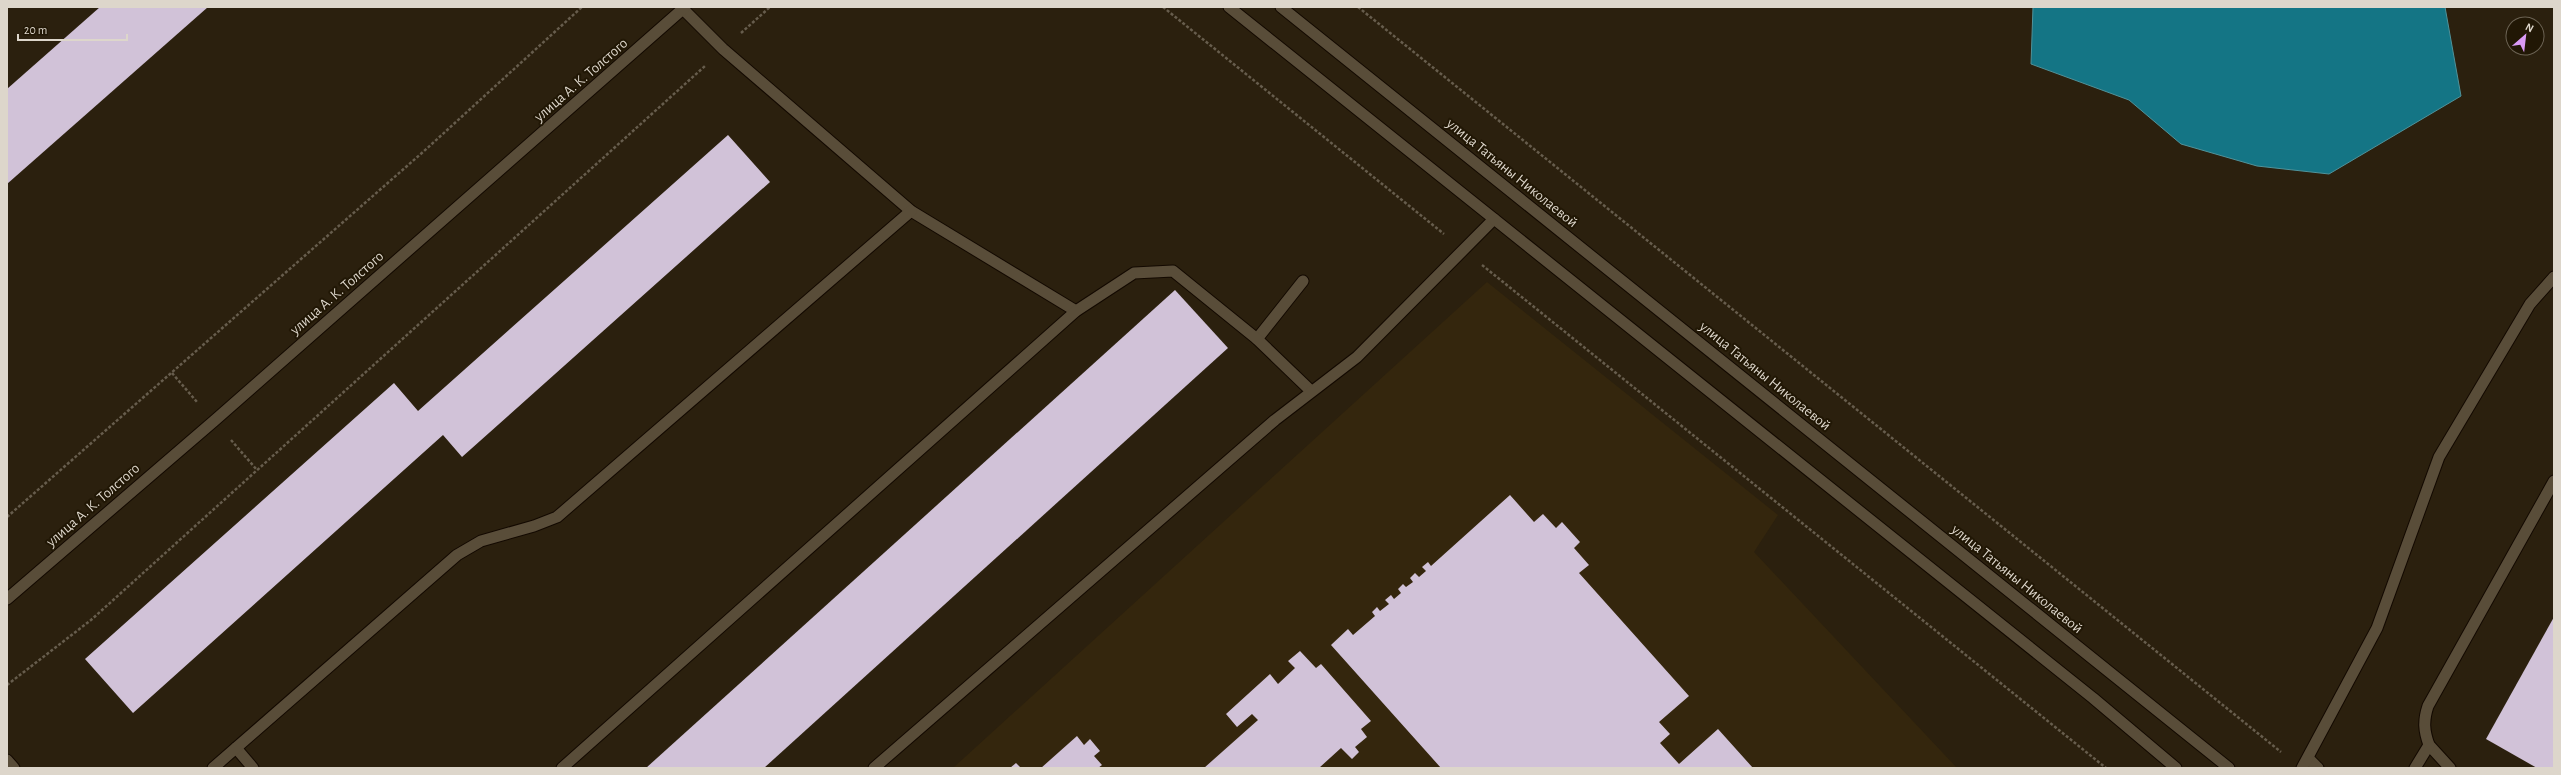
<svg xmlns="http://www.w3.org/2000/svg" width="2561" height="775" viewBox="0 0 2561 775" font-family="'Alegreya Sans',sans-serif">
<style>
.built{fill:#34260d}
.water{fill:#147585;stroke:#50929a}
.building{fill:#d1c2d8}
.lines{fill:none;stroke-linecap:round;stroke-linejoin:round}
.service-casing{stroke:#130900;stroke-width:13}
.minor-casing{stroke:#130900;stroke-width:13}
.path{stroke:#675d4d;stroke-width:2.5;stroke-dasharray:3 2;stroke-linecap:butt}
.service{stroke:#594d39;stroke-width:11}
.minor{stroke:#594d39;stroke-width:11}
.labels{text-anchor:middle;dominant-baseline:central;stroke-width:4;stroke-linejoin:round;paint-order:stroke}
.street-label{font-size:15px;fill:#ddd6cb;stroke:#211705}
</style>
<rect width="100%" height="100%" fill="#2b200e"/>
<!-- built -->
<polygon class="built" points="1487,282 1778,515 1754,552 1957,768 953,768"/>
<!-- water -->
<polygon class="water" points="2033,7 2445,7 2461,96 2329,174 2257,166 2181,144 2129,100 2031,64"/>
<!-- building -->
<g class="building">
<polygon points="100,7 208,7 7,184 7,89"/>
<polygon points="728,135 770,182 462,457 443,435 133,713 85,659 394,383 418,411"/>
<polygon points="1175,290 1228,348 764,768 646,768"/>
<polygon points="1510,495 1534,522 1543,514 1556,528 1562,522 1580,542 1574,548 1589,565 1579,573 1689,696 1659,722 1670,734 1660,743 1679,764 1718,729 1753,768 1441,768 1331,645 1348,629 1353,635 1375,616 1372,612 1377,607 1380,611 1389,604 1385,600 1391,595 1394,599 1401,593 1398,589 1403,584 1406,587 1413,582 1410,578 1415,573 1419,577 1426,571 1422,567 1428,562 1431,566"/>
<polygon points="2554,617 2554,768 2537,768 2486,739"/>
<polygon points="1300,651 1316,668 1321,664 1371,721 1361,729 1367,737 1355,747 1359,752 1352,759 1341,748 1319,768 1204,768 1258,720 1252,714 1237,727 1226,714 1270,674 1278,684 1295,668 1288,661"/>
<polygon points="1077,736 1084,745 1090,739 1100,751 1094,756 1102,765 1098,768 1041,768"/>
<polygon points="1016,763 1021,768 1010,768"/>
</g>
<g class="lines">
<defs>
<g id="service">
<polyline points="683,9 723,49 911,211 1076,311"/>
<polyline points="1257,339 1303,281"/>
<polyline points="2429,745 2450,768"/>
<polyline points="236,748 253,768"/>
<polyline points="2309,759 2318,768"/>
<polyline points="7,760 14,768"/>
<polyline points="213,768 457,555 481,541 534,526 557,517 911,211"/>
<polyline points="562,768 1076,311 1134,273 1173,271 1257,339 1311,391"/>
<polyline points="874,768 1275,420 1357,357 1494,219"/>
<polyline points="2302,768 2377,628 2439,457 2530,304 2554,277"/>
<path d="M2415,768l14,-23c-5,-14 -6,-24 -1,-39l126,-225"/>
</g>
<g id="minor">
<polyline points="1229,7 2093,698 2176,768"/>
<polyline points="1281,7 2229,768"/>
<polyline points="7,599 214,421 685,7"/>
</g>
</defs>
<!-- service casing -->
<use href="#service" class="service-casing"/>
<!-- minor casing -->
<use href="#minor" class="minor-casing"/>
<!-- path -->
<g class="path">
<polyline points="1163,7 1444,234"/>
<polyline points="1358,7 2281,752"/>
<polyline points="741,33 770,7"/>
<polyline points="1482,265 2106,768"/>
<polyline points="172,373 197,402"/>
<polyline points="231,440 257,470"/>
<polyline points="7,517 423,152 582,7"/>
<polyline points="7,685 91,620 705,66"/>
</g>
<!-- service -->
<use href="#service" class="service"/>
<!-- minor -->
<use href="#minor" class="minor"/>
</g>
<g class="labels">
<!-- street labels -->
<g class="street-label">
<text transform="translate(581 80) rotate(-41)">улица А. К. Толстого</text>
<text transform="translate(1512 173) rotate(39)">улица Татьяны Николаевой</text>
<text transform="translate(337 293) rotate(-41)">улица А. К. Толстого</text>
<text transform="translate(1765 376) rotate(39)">улица Татьяны Николаевой</text>
<text transform="translate(93 505) rotate(-41)">улица А. К. Толстого</text>
<text transform="translate(2017 579) rotate(39)">улица Татьяны Николаевой</text>
</g>
</g>
<!-- border -->
<rect width="2561" height="775" fill="none" stroke="#ddd6cb" stroke-width="16"/>
<!-- north arrow -->
<g transform="translate(2525 36) rotate(28)"><circle r="19" fill="#211705" stroke="#6c6354"/>
<path d="M0-3L7 15L0 10L-7 15Z" fill="#da9af6"/>
<text y="-6" font-size="11" font-weight="bold" text-anchor="middle" fill="#ddd6cb">N</text>
</g>
<!-- scale -->
<path d="M18 34v6h109v-6" fill="none" stroke="#ddd6cb" stroke-width="2"/>
<text x="24" y="34" font-size="12" fill="#ddd6cb" stroke="#211705" stroke-width="3" paint-order="stroke">20 m</text>
</svg>
